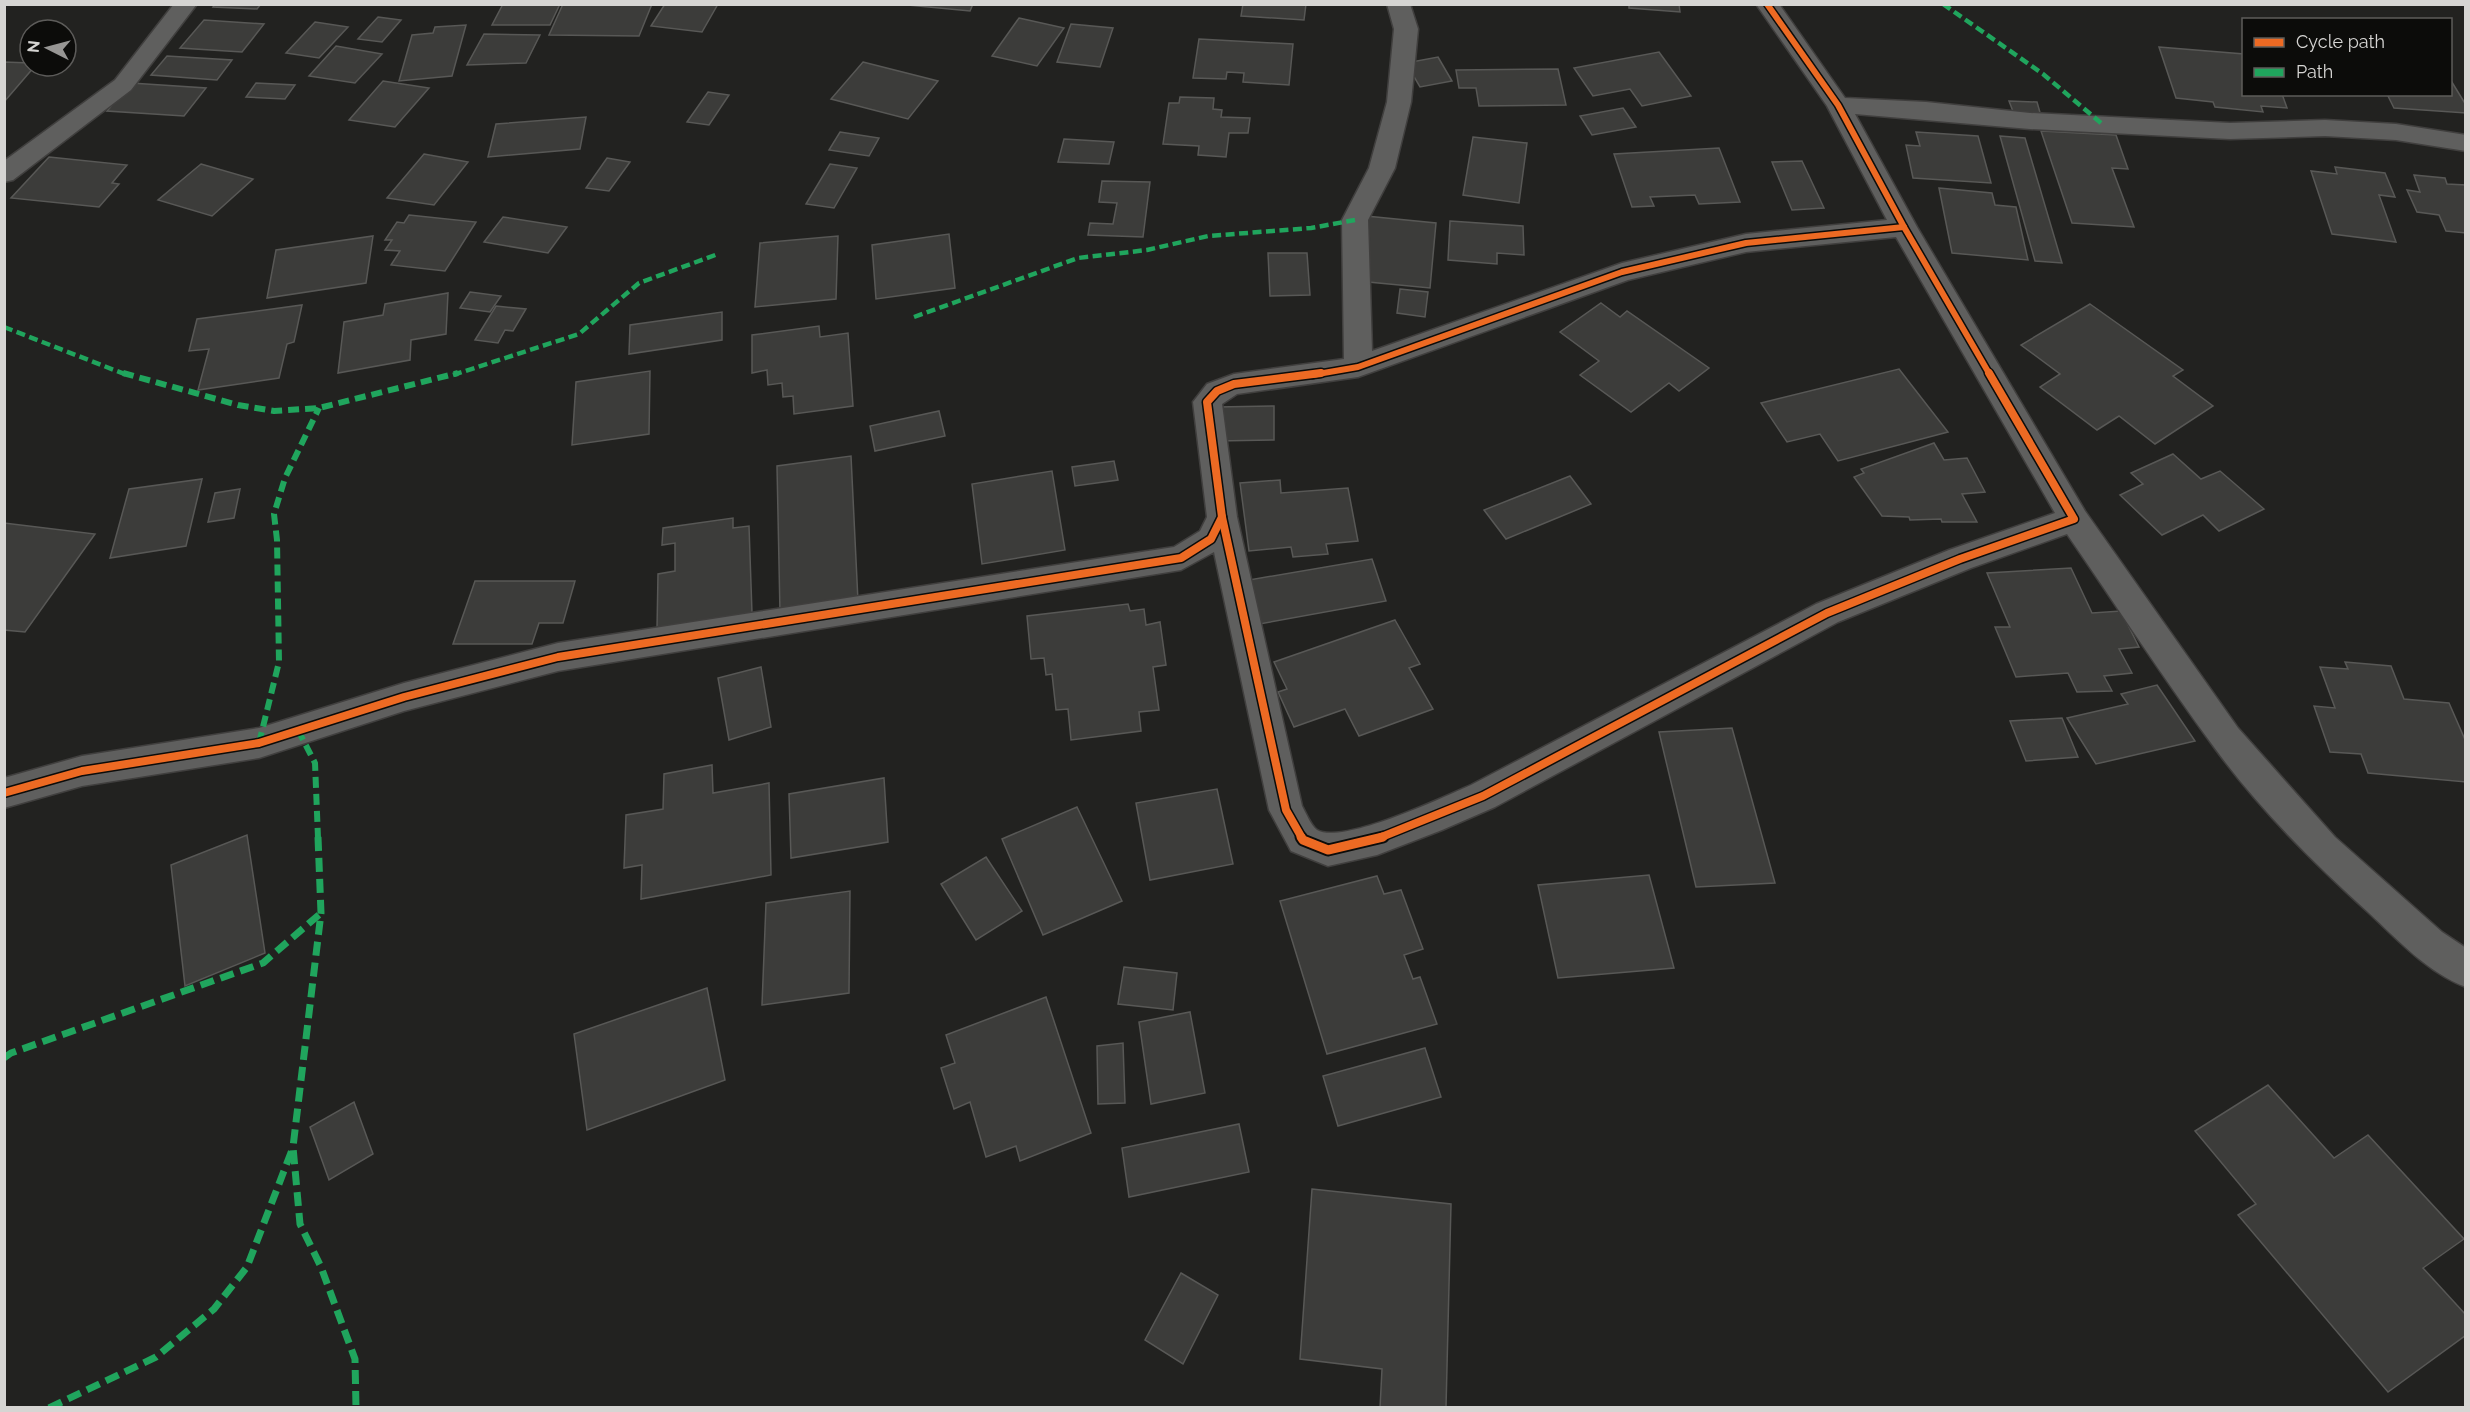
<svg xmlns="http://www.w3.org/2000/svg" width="2470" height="1412" viewBox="0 0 2470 1412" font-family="Raleway,sans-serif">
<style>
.building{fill:#3c3c3a;stroke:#585856;stroke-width:1.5}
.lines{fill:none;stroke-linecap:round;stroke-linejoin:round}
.street-casing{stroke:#403f3e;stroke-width:3}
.street{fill:#5f5f5e;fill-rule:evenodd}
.quiet-far2{stroke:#20a55d;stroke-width:4.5;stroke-dasharray:9 4.5;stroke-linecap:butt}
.quiet-far1{stroke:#20a55d;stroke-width:6;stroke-dasharray:11 6;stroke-linecap:butt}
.quiet{stroke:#20a55d;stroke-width:7;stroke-dasharray:14 7;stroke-linecap:butt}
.cycleway-far2-casing{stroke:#0c0c0a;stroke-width:9}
.cycleway-far1-casing{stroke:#0c0c0a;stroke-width:11}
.cycleway-casing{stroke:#0c0c0a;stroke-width:13}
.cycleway-far2{stroke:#ed6a23;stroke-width:6}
.cycleway-far1{stroke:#ed6a23;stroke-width:8}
.cycleway{stroke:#ed6a23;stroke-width:9}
</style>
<rect width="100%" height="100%" fill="#222220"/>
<!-- building -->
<g class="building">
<polygon points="215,4 261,4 257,9 213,7"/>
<polygon points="503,4 560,4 550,25 492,25"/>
<polygon points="563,4 652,4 639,36 549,35"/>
<polygon points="665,4 718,4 702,32 651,26"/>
<polygon points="897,4 973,4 970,11"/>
<polygon points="1243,4 1306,4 1304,20 1241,16"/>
<polygon points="1629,4 1679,4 1680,12 1629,8"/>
<polygon points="378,17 401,20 382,42 358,39"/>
<polygon points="1019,18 1064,28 1037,66 992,56"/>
<polygon points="204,20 264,24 242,52 180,48"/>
<polygon points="315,22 348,27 319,58 286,53"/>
<polygon points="1071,24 1113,28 1100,67 1057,62"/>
<polygon points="466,25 452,76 399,81 412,35 433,33 435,27"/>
<polygon points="484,34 540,35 526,63 467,65"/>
<polygon points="1199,39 1293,44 1289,85 1243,82 1244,73 1227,72 1226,79 1193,78"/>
<polygon points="336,46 382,54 355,83 309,76"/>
<polygon points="2159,47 2244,54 2244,94 2282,94 2287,108 2261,106 2263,112 2215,107 2213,102 2176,98"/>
<polygon points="1659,52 1691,96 1642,106 1630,89 1593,96 1574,68"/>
<polygon points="167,56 232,60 217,80 151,75"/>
<polygon points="1438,57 1452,81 1420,87 1406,63"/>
<polygon points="4,62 30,63 30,66 35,66 4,102"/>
<polygon points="863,62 938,81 908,119 831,99"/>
<polygon points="1558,69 1566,105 1479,106 1476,88 1459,88 1456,70"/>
<polygon points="2450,79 2466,105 2466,113 2394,108 2387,94 2450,94"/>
<polygon points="383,81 429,88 395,127 349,120"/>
<polygon points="131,83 206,88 184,116 107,111"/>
<polygon points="256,83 295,85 285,99 246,97"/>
<polygon points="708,92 729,95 709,125 687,122"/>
<polygon points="1180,97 1214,98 1213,109 1222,110 1221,117 1250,118 1248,133 1229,133 1226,157 1198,155 1199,146 1163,144 1169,103 1179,103"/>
<polygon points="2009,101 2037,102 2041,116 2014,114"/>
<polygon points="1623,108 1636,127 1592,135 1580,116"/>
<polygon points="586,117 580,149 488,157 496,124"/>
<polygon points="2041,131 2116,135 2128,169 2112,168 2134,227 2072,223"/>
<polygon points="840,132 879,138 869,156 829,150"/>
<polygon points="1916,132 1978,136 1991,183 1913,178 1906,145 1920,146"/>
<polygon points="2000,136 2025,138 2062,263 2035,261"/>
<polygon points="1473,137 1527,143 1519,203 1463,195"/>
<polygon points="1064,139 1114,142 1109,164 1058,162"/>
<polygon points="1719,148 1740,202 1699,204 1695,195 1650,197 1654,206 1632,207 1614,154"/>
<polygon points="424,154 468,162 434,205 387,198"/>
<polygon points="49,157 127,165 112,183 119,184 99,207 11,198"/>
<polygon points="607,158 630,162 609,191 586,188"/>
<polygon points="1802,161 1824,208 1792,210 1772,162"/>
<polygon points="201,164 253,179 212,216 158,200"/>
<polygon points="830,164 857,168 834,208 806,204"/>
<polygon points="2335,167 2385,173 2395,197 2379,195 2396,242 2332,234 2311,171 2337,174"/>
<polygon points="2414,175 2445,178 2447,184 2466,185 2466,233 2446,231 2439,215 2417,212 2407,190 2420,192"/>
<polygon points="1102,181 1150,182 1143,237 1088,235 1090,223 1113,224 1117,203 1099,202"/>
<polygon points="1939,188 1992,193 1995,205 2016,207 2028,260 1952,253"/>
<polygon points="409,215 476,222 445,271 391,265 400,251 385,250 392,240 385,240 397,222 404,223"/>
<polygon points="1366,216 1436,223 1430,288 1358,281"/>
<polygon points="503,217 567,227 548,253 484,242"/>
<polygon points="1450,221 1523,226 1524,255 1497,253 1497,264 1448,260"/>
<polygon points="949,234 955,288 876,299 872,245"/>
<polygon points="373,236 366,283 267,298 276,250"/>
<polygon points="838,236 836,299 755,307 760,243"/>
<polygon points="1268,253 1307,253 1310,295 1270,296"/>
<polygon points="1400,289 1428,292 1425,317 1397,313"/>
<polygon points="470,292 501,296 490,312 460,308"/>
<polygon points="448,293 446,334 411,340 410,360 338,373 344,322 383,315 385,304"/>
<polygon points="1601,303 1620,317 1627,311 1709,368 1679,391 1669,383 1631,412 1580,375 1599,361 1560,332"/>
<polygon points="2090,304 2183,370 2173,376 2213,406 2155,444 2119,416 2097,430 2040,387 2060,374 2021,345"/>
<polygon points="302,305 294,342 287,344 279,378 198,390 209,349 189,351 197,319"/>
<polygon points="496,306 526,309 513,331 505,330 498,343 475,340"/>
<polygon points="722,312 722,340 629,354 630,325"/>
<polygon points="819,326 820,337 848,333 853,406 794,414 793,396 783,397 782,383 768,385 767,370 752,373 752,335"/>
<polygon points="1899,369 1948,432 1838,461 1820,434 1787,442 1761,403"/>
<polygon points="650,371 649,434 572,445 576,382"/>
<polygon points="1274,406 1274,440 1217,441 1217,407"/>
<polygon points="939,411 945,436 875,451 870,426"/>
<polygon points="1934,443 1944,460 1967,458 1985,492 1962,494 1977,522 1942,522 1941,519 1910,520 1909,517 1882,516 1854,477 1864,473 1861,469"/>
<polygon points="2173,454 2201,479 2220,471 2264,509 2219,531 2203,515 2162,535 2120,495 2143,484 2131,473"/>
<polygon points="851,456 858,601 780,613 777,466"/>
<polygon points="1114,461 1118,480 1075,486 1072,467"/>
<polygon points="1052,471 1065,550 982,564 972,484"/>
<polygon points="1570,476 1591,504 1506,539 1484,510"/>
<polygon points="202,479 186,546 110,558 129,489"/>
<polygon points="1280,480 1281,493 1348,488 1358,541 1326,544 1328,554 1293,557 1291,547 1249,551 1240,483"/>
<polygon points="240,489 234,518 208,522 215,493"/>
<polygon points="733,518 733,528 749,526 752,613 657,629 658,574 675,571 675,543 662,545 663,528"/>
<polygon points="4,523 95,534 25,632 4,630"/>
<polygon points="1372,559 1386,601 1254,625 1243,581"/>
<polygon points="2071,568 2092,613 2121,611 2139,647 2119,649 2132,673 2104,676 2112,691 2077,692 2068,673 2016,677 1995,627 2010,627 1987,573"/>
<polygon points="475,581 575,581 563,623 539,623 532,644 453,644"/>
<polygon points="1128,604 1130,611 1144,609 1146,625 1160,622 1166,665 1153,667 1159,710 1139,712 1141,731 1071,740 1068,709 1056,710 1052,674 1046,675 1044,658 1031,659 1027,616"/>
<polygon points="1395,620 1420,664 1409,668 1433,709 1359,736 1345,709 1294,727 1278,692 1287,689 1274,662"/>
<polygon points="2345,662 2391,666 2404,699 2449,703 2466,742 2466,782 2368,773 2361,754 2330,752 2314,706 2335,708 2320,667 2348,669"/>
<polygon points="761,667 771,727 729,740 718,678"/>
<polygon points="2157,685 2195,741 2096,764 2067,718 2128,704 2121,694"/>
<polygon points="2062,718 2078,757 2026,761 2010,721"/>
<polygon points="1732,728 1775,883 1696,887 1659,732"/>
<polygon points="712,765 713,793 769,783 771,875 641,899 642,865 624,868 626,815 663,809 664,774"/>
<polygon points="884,778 888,842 791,858 789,794"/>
<polygon points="1217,789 1233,864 1150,880 1136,803"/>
<polygon points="1077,807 1122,901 1043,935 1002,839"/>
<polygon points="247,835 265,953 185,986 171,865"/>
<polygon points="986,857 1022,911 976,940 941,884"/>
<polygon points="1649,875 1674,968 1558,978 1538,885"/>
<polygon points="1377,876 1384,894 1401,890 1423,949 1404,955 1413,979 1420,977 1437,1024 1327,1054 1280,901"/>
<polygon points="850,891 849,993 762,1005 766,903"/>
<polygon points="1124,967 1177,973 1173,1010 1118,1004"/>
<polygon points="707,988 725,1080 587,1130 574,1034"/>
<polygon points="1046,997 1091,1133 1020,1161 1016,1146 986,1157 970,1102 954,1109 941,1068 955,1063 946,1035"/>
<polygon points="1190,1012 1205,1093 1151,1104 1139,1022"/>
<polygon points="1123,1043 1125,1103 1098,1104 1097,1046"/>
<polygon points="1425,1048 1441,1097 1338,1126 1323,1076"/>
<polygon points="2268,1085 2334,1158 2368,1135 2464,1239 2423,1268 2466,1315 2466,1335 2388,1392 2238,1215 2256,1204 2195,1131"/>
<polygon points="354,1102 373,1154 329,1180 310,1127"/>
<polygon points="1239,1124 1249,1172 1129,1197 1122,1148"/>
<polygon points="1312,1189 1451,1204 1446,1408 1380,1408 1382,1369 1300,1359"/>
<polygon points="1181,1273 1218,1295 1183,1364 1145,1340"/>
</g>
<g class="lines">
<defs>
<g id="street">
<polygon points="174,4 197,4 131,90 13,180 4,182 4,161 115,80"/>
<path d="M1387,4h23l8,25 -7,73 -16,66 -27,52 4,131 250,-88 124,-29 141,-14 -60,-114 -71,-102h23l66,94 81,4 104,11 200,10 95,-3 71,4 70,11v16l-70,-11 -71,-4 -95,3 -200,-10 -175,-15 62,113 168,284 153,217 97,109 107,95 24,16v39c-38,-14 -68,-47 -97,-74 -56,-51 -110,-104 -155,-166 -51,-69 -98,-142 -147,-213l-96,34 -133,54 -343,185 -53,23 -65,25 -49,11 -37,-15 -22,-41 -55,-258 -33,18 -623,101 -154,40 -145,47 -177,28 -78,22v-30l78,-22 177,-28 145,-45 154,-40 616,-96 26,-16 7,-14 -14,-115 14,-18 27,-10 110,-15 -2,-139 27,-52 18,-66 7,-73zM1896,237l159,276 -106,37 -133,54 -345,181c-27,12 -129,60 -154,45 -6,-4 -11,-17 -15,-24l-65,-289 -15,-113 15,-10 121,-17 270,-97 118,-28z"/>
</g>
</defs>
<!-- street casing -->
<use href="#street" class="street-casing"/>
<!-- street -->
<use href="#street" class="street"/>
<!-- quiet-far2 -->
<g class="quiet-far2">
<polyline points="1943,4 2043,74 2101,123"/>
<polyline points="914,317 1078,258 1147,250 1208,236 1311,228 1355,220"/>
<polyline points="4,327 127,375"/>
<polyline points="453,375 579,334 639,283 718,254"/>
</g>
<!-- quiet-far1 -->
<g class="quiet-far1">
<polyline points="123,373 238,405 274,411 319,408 458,373"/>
<polyline points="298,730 315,763 318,838"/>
<polyline points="259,743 279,662 277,540 274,514 285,478 319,408"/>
</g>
<!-- quiet -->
<g class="quiet">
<polyline points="318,837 321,913 293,1147 300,1224 321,1267 355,1359 356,1408"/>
<polyline points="4,1058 11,1053 263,963 321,913"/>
<polyline points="49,1408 156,1357 214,1309 247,1267 292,1150"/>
</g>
<defs>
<g id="cycleway-far2">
<polyline points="1767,4 1838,105 1904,227 1990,375"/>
<polyline points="1312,375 1358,367 1622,272 1746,243 1904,227"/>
</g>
<g id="cycleway-far1">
<polyline points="1222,517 1286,810 1302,838"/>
<polyline points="4,793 82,771 259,743 404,697 558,657 1181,558 1211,539 1222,517 1207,402 1217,391 1234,384 1321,373"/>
<polyline points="1379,838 1483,796 1827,613 1960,559 2074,519 1989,373"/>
</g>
<polyline id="cycleway" points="1301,837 1303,840 1328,850 1383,837"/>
</defs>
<!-- cycleway-far2 casing -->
<use href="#cycleway-far2" class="cycleway-far2-casing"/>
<!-- cycleway-far1 casing -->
<use href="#cycleway-far1" class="cycleway-far1-casing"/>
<!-- cycleway casing -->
<use href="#cycleway" class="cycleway-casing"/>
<!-- cycleway-far2 -->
<use href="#cycleway-far2" class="cycleway-far2"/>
<!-- cycleway-far1 -->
<use href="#cycleway-far1" class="cycleway-far1"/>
<!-- cycleway -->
<use href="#cycleway" class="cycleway"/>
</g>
<!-- border -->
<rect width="2470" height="1412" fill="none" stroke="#d6d5d3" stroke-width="12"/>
<!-- legend -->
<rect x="2242" y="18" width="210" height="78" fill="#0c0c0a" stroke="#5d5c5a" stroke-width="1.5"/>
<rect x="2254" y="38" width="30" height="9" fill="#ed6a23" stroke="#5d5c5a" stroke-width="1.5"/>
<text x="2296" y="48" font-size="18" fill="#d6d5d3">Cycle path</text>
<rect x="2254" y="68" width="30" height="9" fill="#20a55d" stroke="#5d5c5a" stroke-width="1.5"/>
<text x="2296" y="78" font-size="18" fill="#d6d5d3">Path</text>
<!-- north arrow -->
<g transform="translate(48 48) rotate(276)"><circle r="28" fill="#0c0c0a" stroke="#5d5c5a" stroke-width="1.5"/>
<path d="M0-4.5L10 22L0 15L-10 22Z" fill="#979694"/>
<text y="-9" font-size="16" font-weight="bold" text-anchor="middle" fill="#d6d5d3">N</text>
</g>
</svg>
